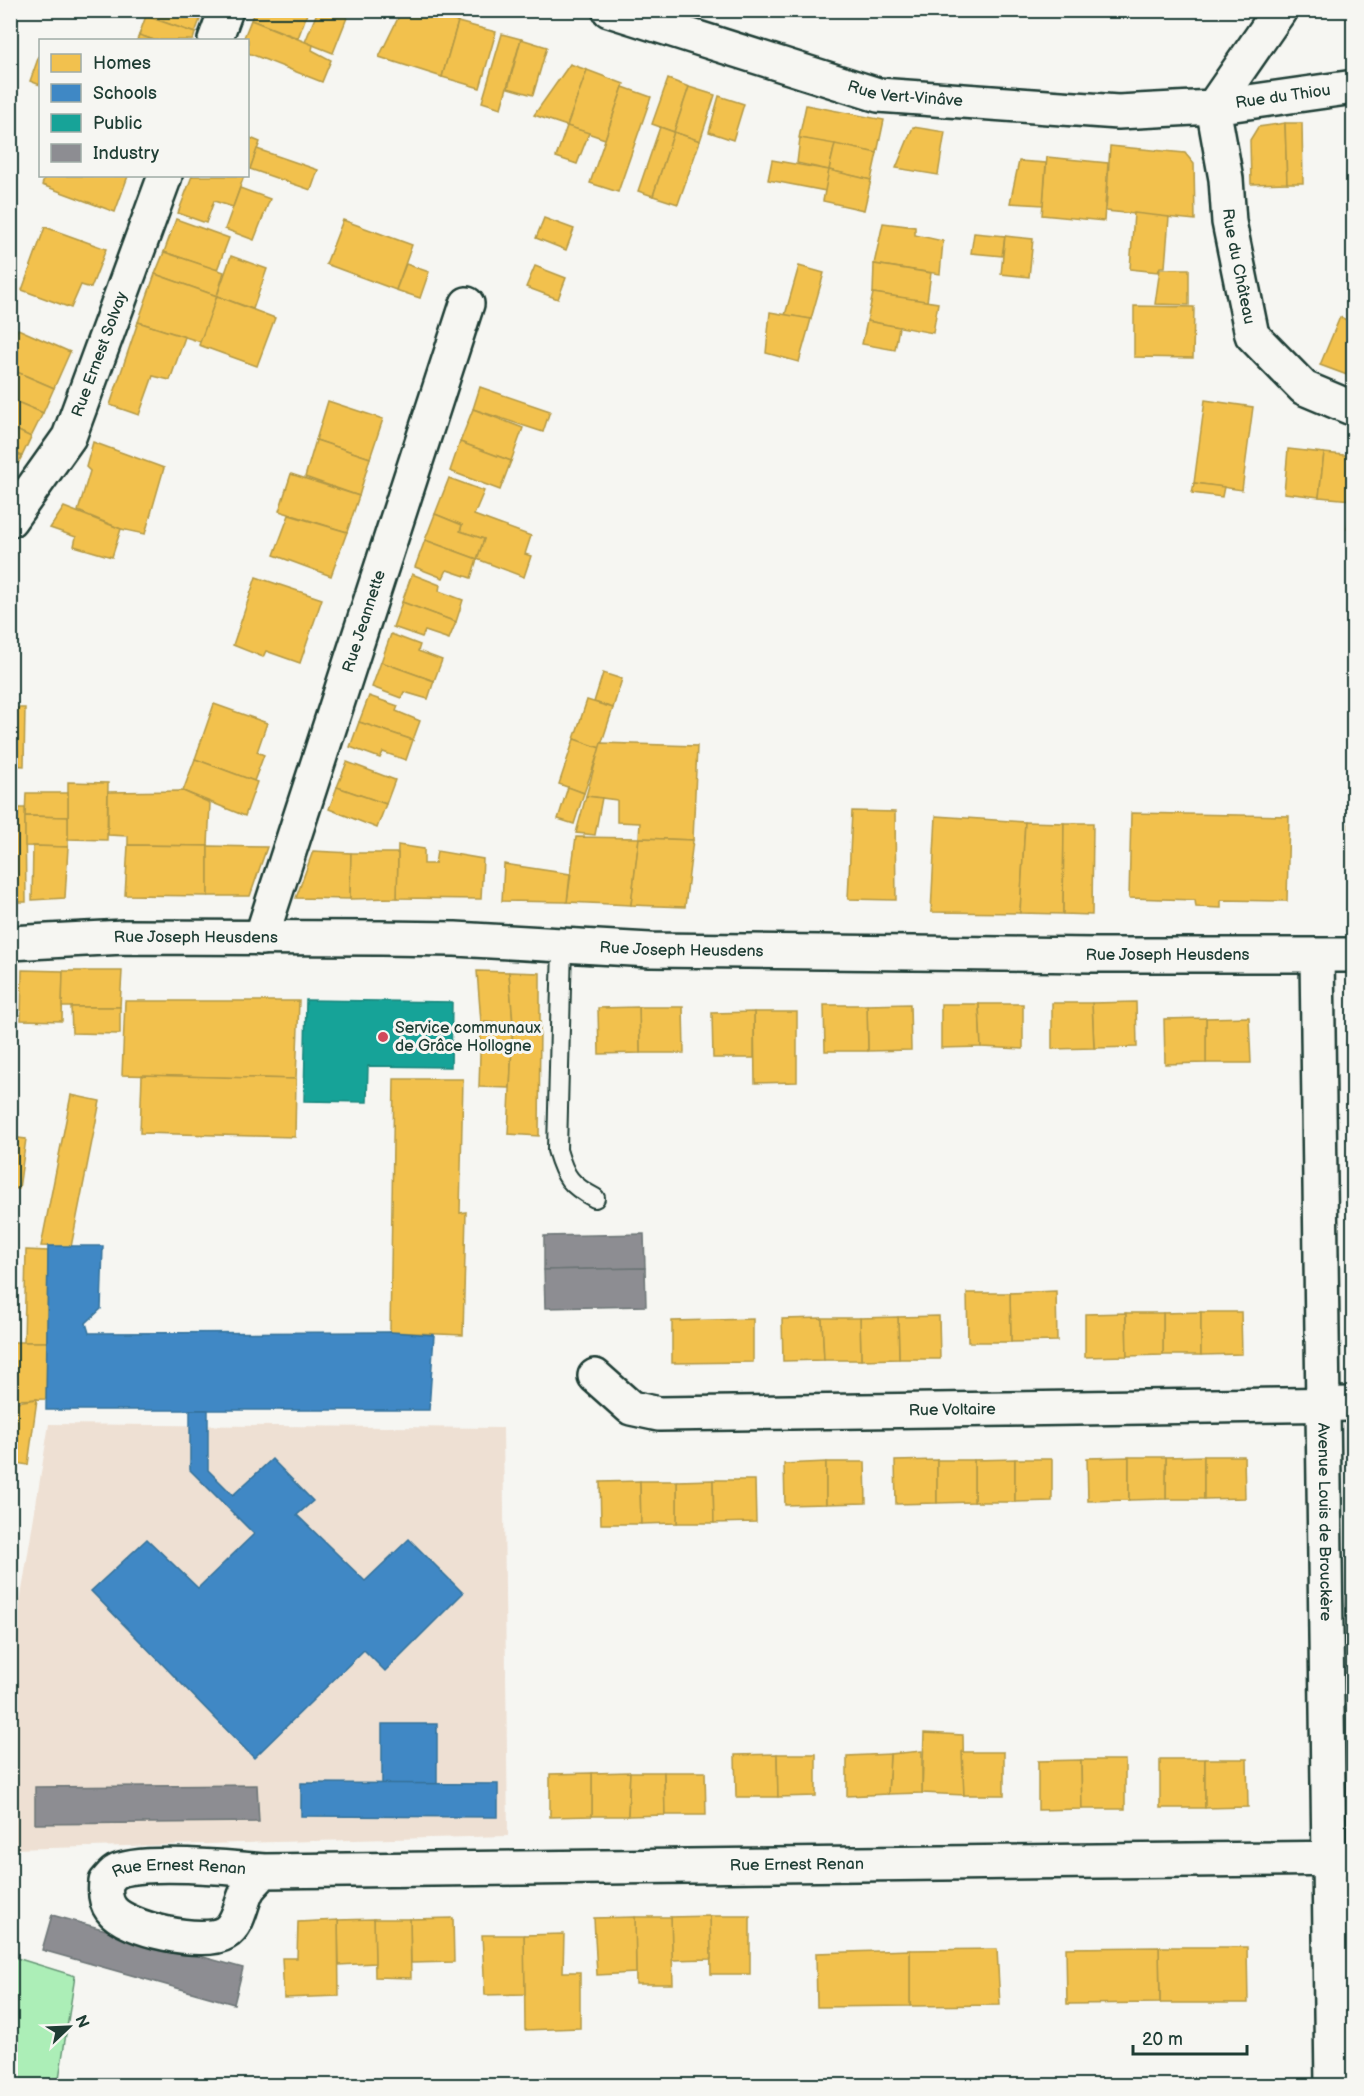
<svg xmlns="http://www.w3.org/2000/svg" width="1364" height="2096" viewBox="0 0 1364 2096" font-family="'Balsamiq Sans',sans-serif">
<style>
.built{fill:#eee0d3}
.green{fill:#aceeb7;stroke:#669676;stroke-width:1.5}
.homes{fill:#f2c14e;stroke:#b39946;stroke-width:1.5}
.schools{fill:#3f88c5;stroke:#35729a;stroke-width:1.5}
.public{fill:#17a398;stroke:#19847a;stroke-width:1.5}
.industry{fill:#8d8d92;stroke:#6c7576;stroke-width:1.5}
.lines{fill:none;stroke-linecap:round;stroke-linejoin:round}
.lane-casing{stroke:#1f3d34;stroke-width:22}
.street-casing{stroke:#1f3d34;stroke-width:38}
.secondary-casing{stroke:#1f3d34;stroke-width:38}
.lane{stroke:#f6f6f2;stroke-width:18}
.street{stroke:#f6f6f2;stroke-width:33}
.secondary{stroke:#f6f6f2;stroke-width:33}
.poi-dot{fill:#d1495b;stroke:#f6f6f2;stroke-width:2}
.labels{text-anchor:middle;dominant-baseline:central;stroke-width:6;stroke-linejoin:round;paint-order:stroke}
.street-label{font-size:16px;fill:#1f3d34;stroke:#f6f6f2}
.poi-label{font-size:16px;fill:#1f3d34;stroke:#f6f6f2;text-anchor:start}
</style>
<rect width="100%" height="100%" fill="#f6f6f2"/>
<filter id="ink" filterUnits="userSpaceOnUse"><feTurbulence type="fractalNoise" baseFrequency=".0167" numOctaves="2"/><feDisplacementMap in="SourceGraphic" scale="12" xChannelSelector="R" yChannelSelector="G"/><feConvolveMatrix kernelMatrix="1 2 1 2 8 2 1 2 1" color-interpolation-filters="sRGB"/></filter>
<g filter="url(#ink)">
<!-- built -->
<polygon class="built" points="49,1424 503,1428 508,1836 11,1849 11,1658"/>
<!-- green -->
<polygon class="green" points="10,1956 75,1976 58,2085 11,2085"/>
<!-- homes -->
<g class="homes">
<polygon points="148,10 192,10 202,14 195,33 146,16"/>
<polygon points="255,10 299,10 307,14 298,38 251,20"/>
<polygon points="318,10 350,10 333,53 305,42"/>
<polygon points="402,10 439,10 438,17 458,22 442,77 379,57"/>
<polygon points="146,16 195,33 193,40 154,40 139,35"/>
<polygon points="251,20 313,45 312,50 331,60 322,82 248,53 248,40 243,40"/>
<polygon points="458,22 496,32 480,88 442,77"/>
<polygon points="502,34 521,39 501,108 482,102"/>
<polygon points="139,35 154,40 137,40"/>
<polygon points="521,39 547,47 533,95 508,88"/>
<polygon points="40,53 40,85 30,81"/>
<polygon points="570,64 587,70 567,126 534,115"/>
<polygon points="587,70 624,84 605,139 567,126"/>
<polygon points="668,79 689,87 674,132 652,124"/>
<polygon points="623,87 651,97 618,192 590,183"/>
<polygon points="689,87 715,95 700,141 674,132"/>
<polygon points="719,96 744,104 733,140 709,132"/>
<polygon points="806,105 884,120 877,153 799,138"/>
<polygon points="1285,123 1287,183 1251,184 1250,140 1258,127"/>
<polygon points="1285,123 1302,123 1303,183 1287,183"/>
<polygon points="567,126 589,133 577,164 556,157"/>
<polygon points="660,127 674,132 653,196 638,191"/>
<polygon points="913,127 945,132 938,175 896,168"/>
<polygon points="674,132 700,141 678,204 653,196"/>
<polygon points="248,137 260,142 250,169 248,168"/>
<polygon points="800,138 835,144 829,170 797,163"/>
<polygon points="835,144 877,153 871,180 829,170"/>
<polygon points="1110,146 1185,153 1194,164 1195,220 1106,211"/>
<polygon points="257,149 318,170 311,190 250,169"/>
<polygon points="1047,157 1108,163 1104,221 1042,215"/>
<polygon points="772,160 829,170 826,191 768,180"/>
<polygon points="1019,161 1046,163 1043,205 1010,203"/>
<polygon points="829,170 871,180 864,210 823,201"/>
<polygon points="45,176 128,176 115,212 42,185"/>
<polygon points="192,176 244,176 233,207 214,201 206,223 178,213"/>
<polygon points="240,188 270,199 254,240 225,229"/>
<polygon points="1134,213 1169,217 1165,267 1160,267 1158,272 1130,269"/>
<polygon points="544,218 574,229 566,250 536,238"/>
<polygon points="176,219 229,238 217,270 164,252"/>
<polygon points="343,220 412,245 396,290 326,264"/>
<polygon points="883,223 915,227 915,235 943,241 940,274 874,264"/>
<polygon points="45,227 106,249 91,288 81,285 71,308 22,290"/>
<polygon points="974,233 1005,236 1002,256 971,253"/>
<polygon points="1005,236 1033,239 1029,277 1001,274"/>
<polygon points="164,252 224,272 217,296 155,274"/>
<polygon points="231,256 267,269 253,309 217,296"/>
<polygon points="406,264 429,272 420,298 396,290"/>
<polygon points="874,264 931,273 927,302 873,293"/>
<polygon points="535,266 566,278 558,299 526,287"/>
<polygon points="799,266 824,273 811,319 785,315"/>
<polygon points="1160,269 1189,269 1189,305 1155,304"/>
<polygon points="155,274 217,296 201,342 138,322"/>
<polygon points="873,293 938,303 933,333 867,321"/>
<polygon points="217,296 275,318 257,366 199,345"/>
<polygon points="1134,306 1194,307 1193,358 1134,357"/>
<polygon points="770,312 811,319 799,362 766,353"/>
<polygon points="1340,317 1354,323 1354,359 1347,375 1320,365"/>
<polygon points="867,321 899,327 895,350 862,344"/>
<polygon points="138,322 185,337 170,380 153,376 139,415 110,405"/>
<polygon points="18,329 70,352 54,388 10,369 10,345"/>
<polygon points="10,369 54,388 43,413 10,399"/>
<polygon points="480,387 550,411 543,432 473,409"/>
<polygon points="10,399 43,413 31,437 10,427"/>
<polygon points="1205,400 1253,407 1242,490 1194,483"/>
<polygon points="328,401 383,419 370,458 316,440"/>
<polygon points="473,409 523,428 511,461 460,442"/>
<polygon points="10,427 31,437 22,456 10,451"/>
<polygon points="316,440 370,458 359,496 305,477"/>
<polygon points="93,442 164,468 145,534 121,529 78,511 90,471 86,467"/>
<polygon points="460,442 511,461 500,490 450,471"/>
<polygon points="1288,449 1324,453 1319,497 1284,493"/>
<polygon points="10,451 22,456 10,478"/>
<polygon points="1324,453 1354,456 1352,500 1319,497"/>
<polygon points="291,474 359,496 347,532 279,511"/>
<polygon points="449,478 484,491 474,515 531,536 525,554 531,556 524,577 477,559 484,539 460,531 462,525 435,514"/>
<polygon points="1194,483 1224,487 1222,497 1192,493"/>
<polygon points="1354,489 1354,530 1347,529"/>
<polygon points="64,507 121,529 112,557 74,546 76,537 50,528"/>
<polygon points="435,514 462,525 460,531 484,539 477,559 425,540"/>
<polygon points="289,515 347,532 331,576 274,555"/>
<polygon points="425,540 477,559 471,578 447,570 443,578 415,567"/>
<polygon points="412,574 440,585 439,591 463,600 456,622 402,602"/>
<polygon points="256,577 322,599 300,663 266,651 263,657 233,645"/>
<polygon points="402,602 456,622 449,639 425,631 422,637 393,627"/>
<polygon points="391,634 420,645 418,651 442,660 434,681 381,662"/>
<polygon points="381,662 434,681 428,699 404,692 401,698 372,687"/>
<polygon points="603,673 622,679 613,708 594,702"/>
<polygon points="369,696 398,706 396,711 420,721 413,740 359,722"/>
<polygon points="587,700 613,708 600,748 574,739"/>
<polygon points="214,704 267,723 257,752 264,755 254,781 195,759"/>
<polygon points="10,708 25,708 24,766 10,765"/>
<polygon points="359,722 413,740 406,760 383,752 380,758 350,747"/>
<polygon points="574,739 600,748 584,793 559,784"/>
<polygon points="601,743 697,746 693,840 639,838 640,823 617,822 617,800 586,796"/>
<polygon points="195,759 257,782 245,816 183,791"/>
<polygon points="347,762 395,780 386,804 337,787"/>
<polygon points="68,782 108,783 107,840 68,839"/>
<polygon points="337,787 386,804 377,828 329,809"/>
<polygon points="568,787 584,793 574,824 558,819"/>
<polygon points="183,791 210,803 208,846 128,845 128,836 108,835 108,792"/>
<polygon points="26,793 68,793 68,817 25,816"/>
<polygon points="586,796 602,798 595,835 576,833"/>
<polygon points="1350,803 1354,803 1354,888 1349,888"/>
<polygon points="10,808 25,808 26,902 10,902"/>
<polygon points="852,811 895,812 896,900 848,899"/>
<polygon points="1131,813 1289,816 1287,901 1221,900 1221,908 1196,907 1195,900 1129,898"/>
<polygon points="25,816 68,817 68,847 25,846"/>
<polygon points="936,816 1025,822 1020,913 931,912"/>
<polygon points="1025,822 1064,823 1063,914 1020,913"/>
<polygon points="1064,823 1093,823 1092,915 1063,914"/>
<polygon points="576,837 639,838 631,905 567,902"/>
<polygon points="639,838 693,840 685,907 631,905"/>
<polygon points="128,845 208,846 208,896 125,895"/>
<polygon points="398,845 424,849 424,864 435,864 437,851 483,859 481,899 397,898"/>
<polygon points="33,846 68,847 65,898 32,900"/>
<polygon points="208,846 267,847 250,896 208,896"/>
<polygon points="313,851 351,853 350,899 296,898"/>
<polygon points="351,853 398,853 397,898 350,899"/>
<polygon points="504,864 570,874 567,902 502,901"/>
<polygon points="22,970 63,971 62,1021 21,1020"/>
<polygon points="63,971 122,971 120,1007 62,1007"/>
<polygon points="477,971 509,972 513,1024 481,1022"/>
<polygon points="509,972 540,973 540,1023 513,1024"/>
<polygon points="125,1001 299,1001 296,1079 122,1075"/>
<polygon points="1136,1002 1137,1047 1094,1048 1092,1003"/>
<polygon points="1052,1003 1092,1003 1094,1048 1052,1049"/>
<polygon points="910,1004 911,1050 868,1051 867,1005"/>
<polygon points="941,1004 979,1004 981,1047 941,1048"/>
<polygon points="979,1004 1023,1004 1023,1049 981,1047"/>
<polygon points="824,1005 867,1005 868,1051 825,1051"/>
<polygon points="71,1007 120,1007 120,1034 72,1033"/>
<polygon points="639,1007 683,1007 684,1053 640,1053"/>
<polygon points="639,1007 640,1053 599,1054 598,1008"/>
<polygon points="754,1012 797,1012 797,1082 755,1083"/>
<polygon points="754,1012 754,1058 713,1058 712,1013"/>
<polygon points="1249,1017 1251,1063 1206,1063 1206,1018"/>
<polygon points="1206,1018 1206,1063 1165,1064 1164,1019"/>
<polygon points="481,1022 513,1024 510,1088 479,1087"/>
<polygon points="540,1023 539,1136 508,1134 513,1024"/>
<polygon points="142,1075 296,1079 295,1137 140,1133"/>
<polygon points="394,1079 463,1079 460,1213 466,1212 463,1335 390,1332"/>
<polygon points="71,1095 100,1101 71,1247 41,1246"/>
<polygon points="10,1137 26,1139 19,1189 10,1188"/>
<polygon points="26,1250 48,1251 47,1342 24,1342"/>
<polygon points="1056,1291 1057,1341 1011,1342 1010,1293"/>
<polygon points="967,1293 1010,1293 1011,1342 968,1342"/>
<polygon points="1201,1312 1201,1355 1163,1355 1163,1313"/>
<polygon points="1201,1312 1241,1312 1242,1354 1201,1355"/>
<polygon points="1126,1313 1127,1356 1085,1357 1085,1314"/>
<polygon points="1126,1313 1163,1313 1163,1355 1127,1356"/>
<polygon points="939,1316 940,1359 899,1359 898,1317"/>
<polygon points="898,1317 899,1359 861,1360 860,1318"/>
<polygon points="822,1318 824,1360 783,1361 782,1319"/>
<polygon points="822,1318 860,1318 861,1360 824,1360"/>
<polygon points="753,1319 753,1362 672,1363 672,1321"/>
<polygon points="11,1342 47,1342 46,1399 12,1400"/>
<polygon points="37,1399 28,1465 10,1462 10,1403"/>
<polygon points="1204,1456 1204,1499 1166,1499 1166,1457"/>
<polygon points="1204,1456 1244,1456 1245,1498 1204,1499"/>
<polygon points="1129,1457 1129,1500 1088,1501 1087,1458"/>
<polygon points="1129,1457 1166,1457 1166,1499 1129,1500"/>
<polygon points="1015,1459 1015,1502 974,1502 974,1460"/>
<polygon points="1015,1459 1052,1459 1052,1501 1015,1502"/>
<polygon points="937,1460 937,1503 896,1504 895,1461"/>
<polygon points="937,1460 974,1460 974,1502 937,1503"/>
<polygon points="826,1462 826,1504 785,1505 784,1464"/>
<polygon points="826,1462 865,1462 866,1503 826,1504"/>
<polygon points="713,1480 714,1523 677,1523 677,1481"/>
<polygon points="713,1480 755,1480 756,1522 714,1523"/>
<polygon points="640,1481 641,1524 601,1524 600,1482"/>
<polygon points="640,1481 677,1481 677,1523 641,1524"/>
<polygon points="924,1733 963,1735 964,1795 922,1793"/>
<polygon points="922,1751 922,1793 888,1794 890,1754"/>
<polygon points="962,1752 1004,1752 1004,1795 964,1795"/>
<polygon points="777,1754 778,1797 736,1797 735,1755"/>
<polygon points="777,1754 816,1754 816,1796 778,1797"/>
<polygon points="890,1754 888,1794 847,1796 847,1756"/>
<rect x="1160" y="1759" width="45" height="49"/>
<polygon points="1205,1759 1247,1759 1248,1807 1205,1808"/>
<polygon points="1081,1760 1082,1809 1038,1810 1038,1761"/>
<polygon points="1081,1760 1125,1760 1125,1809 1082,1809"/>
<polygon points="630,1772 628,1816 592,1816 592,1773"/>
<polygon points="630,1772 664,1772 665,1815 628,1816"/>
<polygon points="664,1772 705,1772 706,1815 665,1815"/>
<polygon points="592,1773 592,1816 550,1817 550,1774"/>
<polygon points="710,1916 750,1916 750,1974 711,1974"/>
<polygon points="710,1916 711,1959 672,1960 671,1917"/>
<polygon points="635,1917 671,1917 673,1984 636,1984"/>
<polygon points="635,1917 636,1973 597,1975 594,1918"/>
<polygon points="453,1918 454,1962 411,1963 410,1919"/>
<polygon points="374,1919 410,1919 411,1978 375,1977"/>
<polygon points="374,1919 375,1963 339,1965 338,1920"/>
<polygon points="338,1920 339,1996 284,1998 282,1958 297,1958 298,1922"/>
<polygon points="564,1934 563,1972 580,1972 580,2028 525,2030 524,1935"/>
<polygon points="482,1935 524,1935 525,1994 485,1995"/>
<polygon points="1159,1947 1247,1947 1248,2003 1160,2003"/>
<polygon points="1159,1947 1160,2003 1067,2004 1066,1948"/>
<polygon points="997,1949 1000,2005 910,2006 910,1950"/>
<polygon points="910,1950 910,2006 817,2007 816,1953"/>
</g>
<!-- schools -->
<g class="schools">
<polygon points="48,1246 103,1246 101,1309 86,1323 89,1333 390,1332 434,1335 429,1410 46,1410"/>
<polygon points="190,1410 208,1410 208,1470 233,1495 272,1459 313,1501 297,1515 365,1581 409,1539 463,1593 385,1671 364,1650 254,1758 91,1591 147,1539 198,1588 254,1534 190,1470"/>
<rect x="382" y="1724" width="55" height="60"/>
<polygon points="301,1783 498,1784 498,1817 301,1816"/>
</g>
<!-- public -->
<polygon class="public" points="306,1000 452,1002 451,1067 368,1066 367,1102 304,1101"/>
<!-- industry -->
<g class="industry">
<polygon points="644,1234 645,1268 544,1270 544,1236"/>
<polygon points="645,1268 646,1306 545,1308 544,1270"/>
<polygon points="257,1785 259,1822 35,1824 35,1787"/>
<polygon points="52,1915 243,1968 234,2004 42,1950"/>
</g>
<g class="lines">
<defs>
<path id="lane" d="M562,945l-5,205c8,27 13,35 38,48"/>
<g id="street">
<polyline points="215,40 226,10"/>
<path id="s1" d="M1354,87l-141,20 13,72 3,43 23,113 52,53 50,21"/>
<path id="s2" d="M10,520l59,-83 96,-261"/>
<path id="s3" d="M261,938l206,-634"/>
<path id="s4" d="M1317,956l15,1130"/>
<path id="s5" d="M595,1376l36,32 28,6 695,-10"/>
<path id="s6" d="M264,1871c-5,6 -12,12 -16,18 -8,14 -8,35 -23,44 -21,13 -100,-4 -114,-24 -6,-8 -6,-18 -5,-27 3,-3 6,-8 10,-10 21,-13 121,-4 148,-1l1090,-13"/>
</g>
<g id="secondary">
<path id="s7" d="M609,10l269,85 240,17 95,-5 67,-97"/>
<path id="s8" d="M10,943l114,-6 256,1 75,1 195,11 444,5h260"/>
</g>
</defs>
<!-- lane casing -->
<use href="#lane" class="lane-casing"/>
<!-- street casing -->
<use href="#street" class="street-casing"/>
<!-- secondary casing -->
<use href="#secondary" class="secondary-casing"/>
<!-- lane -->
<use href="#lane" class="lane"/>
<!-- street -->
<use href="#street" class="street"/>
<!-- secondary -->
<use href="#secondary" class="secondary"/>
</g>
</g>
<!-- markers -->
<circle class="poi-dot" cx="383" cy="1037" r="6"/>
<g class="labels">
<!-- street labels -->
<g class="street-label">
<text stroke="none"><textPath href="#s7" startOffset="309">Rue Vert-Vinâve</textPath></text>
<text transform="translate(1283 97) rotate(-8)">Rue du Thiou</text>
<text stroke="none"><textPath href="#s1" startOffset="304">Rue du Château</textPath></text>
<text stroke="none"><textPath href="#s2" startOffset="190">Rue Ernest Solvay</textPath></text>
<text stroke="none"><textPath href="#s3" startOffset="333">Rue Jeannette</textPath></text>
<text stroke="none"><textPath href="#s8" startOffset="186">Rue Joseph Heusdens</textPath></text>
<text stroke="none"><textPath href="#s8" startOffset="672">Rue Joseph Heusdens</textPath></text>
<text stroke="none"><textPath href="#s8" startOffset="1158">Rue Joseph Heusdens</textPath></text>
<text stroke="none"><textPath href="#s5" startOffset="370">Rue Voltaire</textPath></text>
<text stroke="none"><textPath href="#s4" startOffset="566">Avenue Louis de Brouckère</textPath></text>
<text stroke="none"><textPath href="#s6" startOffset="920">Rue Ernest Renan</textPath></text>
<text stroke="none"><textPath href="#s6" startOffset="302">Rue Ernest Renan</textPath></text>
</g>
<!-- poi labels -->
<g class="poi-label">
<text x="395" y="1028">Service communaux<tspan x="395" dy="18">de Grâce Hollogne</tspan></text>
</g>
</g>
<!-- margin -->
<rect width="1364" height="2096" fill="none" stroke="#f6f6f2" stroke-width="36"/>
<rect x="18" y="18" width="1328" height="2060" fill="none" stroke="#1f3d34" stroke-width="2" filter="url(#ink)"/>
<!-- legend -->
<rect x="39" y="39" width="210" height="138" fill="#f6f6f2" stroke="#a0aca6" stroke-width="1.5"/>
<rect x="51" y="54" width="30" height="18" fill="#f2c14e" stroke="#a0aca6" stroke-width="1.5"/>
<text x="93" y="69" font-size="18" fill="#1f3d34">Homes</text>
<rect x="51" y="84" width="30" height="18" fill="#3f88c5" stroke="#a0aca6" stroke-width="1.5"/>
<text x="93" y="99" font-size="18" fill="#1f3d34">Schools</text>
<rect x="51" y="114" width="30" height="18" fill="#17a398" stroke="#a0aca6" stroke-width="1.5"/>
<text x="93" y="129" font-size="18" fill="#1f3d34">Public</text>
<rect x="51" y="144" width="30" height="18" fill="#8d8d92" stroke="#a0aca6" stroke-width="1.5"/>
<text x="93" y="159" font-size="18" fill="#1f3d34">Industry</text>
<!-- north arrow -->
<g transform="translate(69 2027) rotate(67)" stroke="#f6f6f2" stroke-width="4.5" paint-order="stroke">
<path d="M0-4.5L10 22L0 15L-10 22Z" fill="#1f3d34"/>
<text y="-9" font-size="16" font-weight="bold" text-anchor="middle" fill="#1f3d34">N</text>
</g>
<!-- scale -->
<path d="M1133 2045v9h114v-9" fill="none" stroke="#1f3d34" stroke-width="3"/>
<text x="1142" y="2045" font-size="18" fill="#1f3d34" stroke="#f6f6f2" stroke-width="4.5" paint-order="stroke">20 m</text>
</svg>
